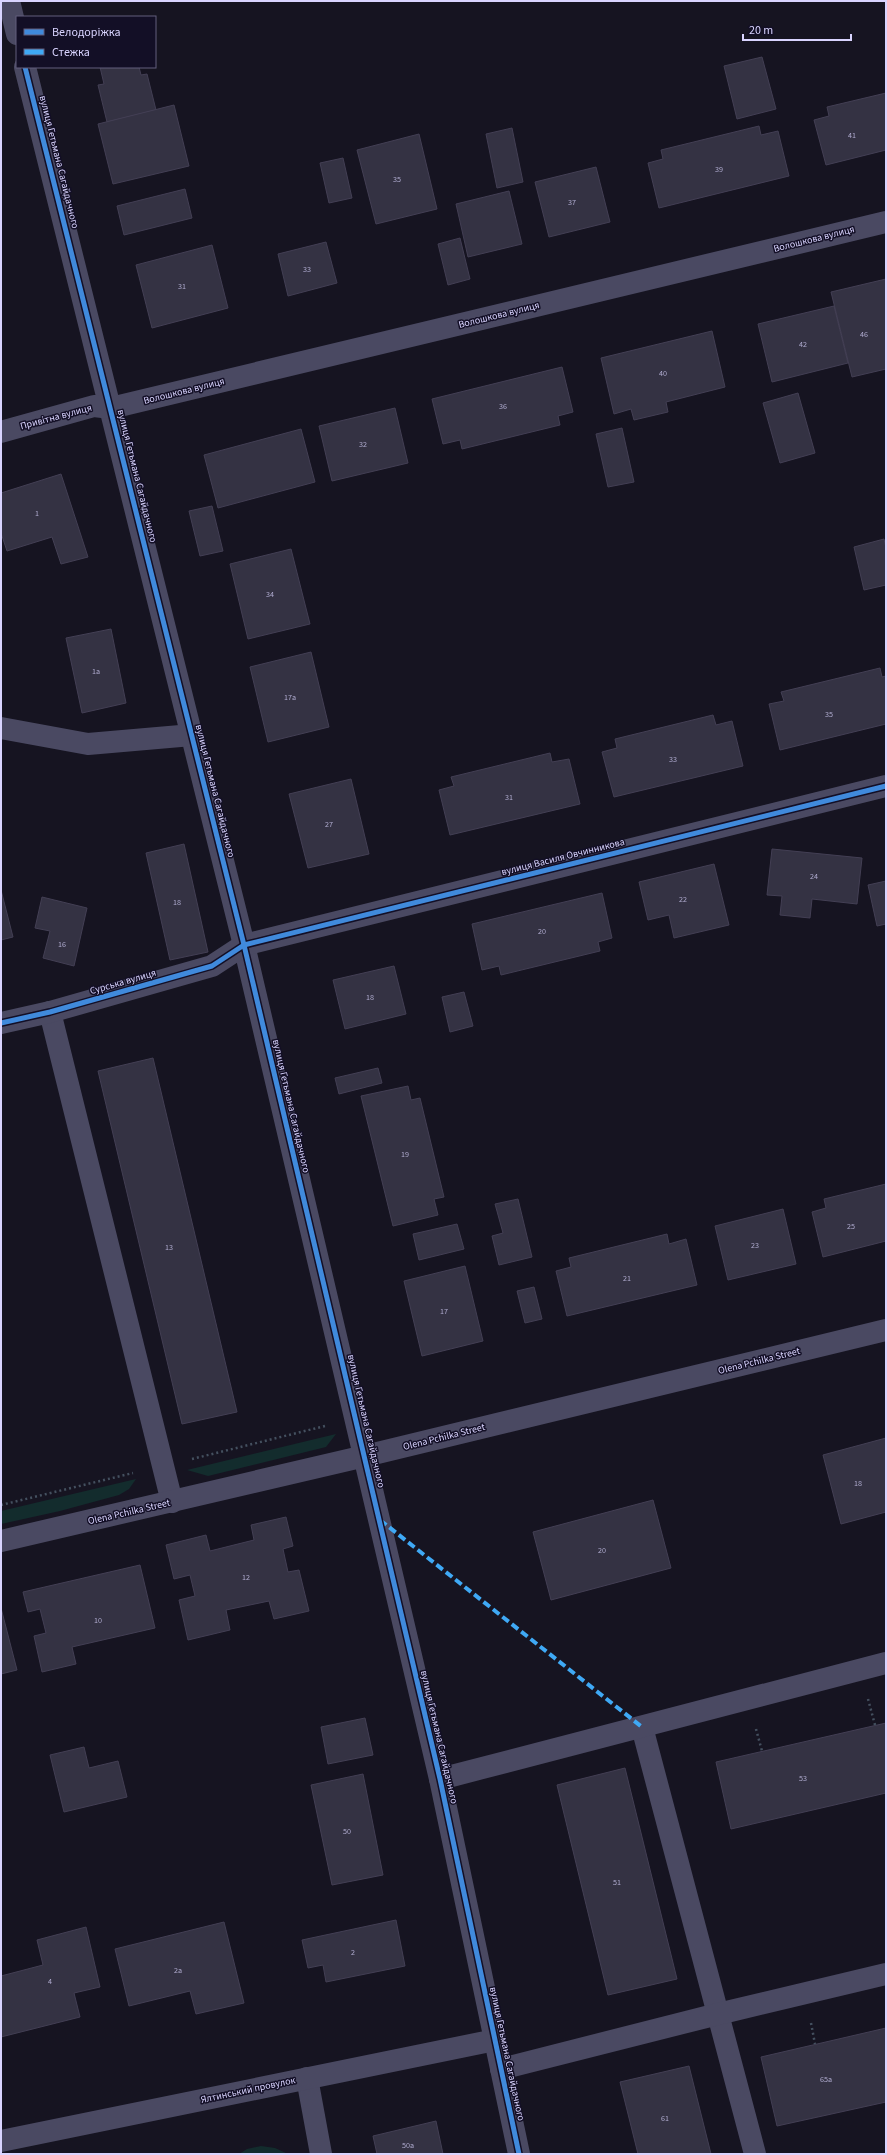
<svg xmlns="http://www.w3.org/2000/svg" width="887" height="2155" viewBox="0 0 887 2155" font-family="'Source Sans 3',sans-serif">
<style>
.green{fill:#132c2d}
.building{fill:#343243;stroke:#433f54}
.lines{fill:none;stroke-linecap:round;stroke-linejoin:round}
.path{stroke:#44505f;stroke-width:2.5;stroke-dasharray:2 3;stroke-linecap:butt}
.minor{stroke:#4a4962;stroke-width:22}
.quiet{stroke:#3fa9f5;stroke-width:4;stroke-dasharray:8 4;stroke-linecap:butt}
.cycleway-casing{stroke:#130f26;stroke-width:8}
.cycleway{stroke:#408adc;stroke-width:5}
.labels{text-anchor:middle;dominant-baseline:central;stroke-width:3;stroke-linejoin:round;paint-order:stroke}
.number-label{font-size:8px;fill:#b0acd0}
.street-label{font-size:10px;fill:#d9d4ff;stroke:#130f26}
</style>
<rect width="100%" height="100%" fill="#161421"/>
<!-- green -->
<g class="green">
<polygon points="336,1434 326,1447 208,1476 187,1470"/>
<polygon points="136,1479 129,1489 119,1495 60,1511 1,1524 1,1511"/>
<polygon points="261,2146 275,2148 288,2154 239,2154 247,2149"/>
</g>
<!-- building -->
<g class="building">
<polygon points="762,57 776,109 737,119 724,66"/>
<polygon points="100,67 139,67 141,75 147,74 156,110 107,122 98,85 104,84"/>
<polygon points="886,93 886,150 826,165 814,120 829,116 827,107"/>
<polygon points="174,105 189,166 113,184 98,124"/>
<polygon points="759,126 761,135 778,131 789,176 659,208 648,163 663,159 661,150"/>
<polygon points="512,128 523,182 497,188 486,134"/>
<polygon points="419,134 437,209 376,224 357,150"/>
<polygon points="343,158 352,198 329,203 320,163"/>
<polygon points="596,167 610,222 549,237 535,182"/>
<polygon points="185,189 192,218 124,235 117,206"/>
<polygon points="509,191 522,244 468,257 456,204"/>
<polygon points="460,238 470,279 448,285 438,244"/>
<polygon points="326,242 337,283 288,296 278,254"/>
<polygon points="212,245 228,308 152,328 136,265"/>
<polygon points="886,279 886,369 852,377 831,292"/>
<polygon points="834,306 848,363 772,382 758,324"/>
<polygon points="712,331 725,387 666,402 668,412 634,420 631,409 614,414 601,358"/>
<polygon points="562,367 573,412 558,416 560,425 462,449 460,440 443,444 432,399"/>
<polygon points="798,393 815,453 780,463 763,403"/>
<polygon points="395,408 408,463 332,481 319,426"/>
<polygon points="622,428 634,482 608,487 596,434"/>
<polygon points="301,429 315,482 218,508 204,455"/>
<polygon points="61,474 88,557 61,564 52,537 7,551 1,533 1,493"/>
<polygon points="212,506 223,551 200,556 189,511"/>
<polygon points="884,539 886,548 886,585 864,590 854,547"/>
<polygon points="291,549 310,624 248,639 230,564"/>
<polygon points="111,629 126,703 82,713 66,638"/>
<polygon points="311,652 329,727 268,742 250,667"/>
<polygon points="880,668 882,677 886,676 886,724 780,750 769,704 784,701 781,692"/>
<polygon points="713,715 716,725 732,721 743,766 614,797 602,752 617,748 615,739"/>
<polygon points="550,753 552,762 569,759 580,804 450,835 439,790 454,786 451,777"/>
<polygon points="351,779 369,854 308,868 289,794"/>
<polygon points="184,844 208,952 170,960 146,853"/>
<polygon points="772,849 862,858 857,904 812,899 810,918 780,915 782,896 767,895"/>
<polygon points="714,864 729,925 674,938 669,915 648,920 639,882"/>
<polygon points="886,881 886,924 877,926 868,885"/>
<polygon points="1,890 13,937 1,940"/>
<polygon points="602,893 612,938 598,942 600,951 501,975 499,966 482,970 472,924"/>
<polygon points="42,897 87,908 74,966 43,958 50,931 35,928"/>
<polygon points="394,966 406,1014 345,1029 333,980"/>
<polygon points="464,992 473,1026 450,1032 442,997"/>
<polygon points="153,1058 237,1412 182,1424 98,1071"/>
<polygon points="378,1068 382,1083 339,1094 335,1078"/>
<polygon points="408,1086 411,1100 420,1098 444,1197 434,1199 438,1215 393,1226 361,1096"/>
<polygon points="886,1184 886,1241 823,1257 812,1212 826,1208 824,1199"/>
<polygon points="518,1199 532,1257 499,1265 492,1236 503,1233 495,1204"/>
<polygon points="783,1209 796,1264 728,1280 715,1226"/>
<polygon points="457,1224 464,1249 419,1260 413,1234"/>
<polygon points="667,1234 669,1244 686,1239 697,1285 567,1316 556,1271 571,1267 569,1258"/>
<polygon points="465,1266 483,1341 422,1356 404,1281"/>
<polygon points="534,1287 542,1319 525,1323 517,1291"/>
<polygon points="886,1438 886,1512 841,1524 823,1455"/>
<polygon points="653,1500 671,1568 551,1600 533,1532"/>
<polygon points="286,1517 293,1546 283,1549 288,1572 299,1570 309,1611 274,1619 269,1601 226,1610 230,1630 188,1640 179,1600 195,1596 190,1575 174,1579 166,1545 206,1535 210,1551 254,1540 251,1525"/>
<polygon points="140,1565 155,1628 72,1647 76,1664 42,1672 34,1636 46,1633 40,1609 28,1612 23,1592"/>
<polygon points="1,1608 17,1670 1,1674"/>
<polygon points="365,1718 373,1755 328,1764 321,1727"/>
<polygon points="886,1723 886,1793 731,1829 716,1762"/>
<polygon points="84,1747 89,1768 118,1761 127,1797 64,1812 50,1755"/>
<polygon points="625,1768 677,1979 608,1995 557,1785"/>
<polygon points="363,1774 383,1875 332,1885 311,1785"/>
<polygon points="396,1920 405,1966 326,1982 323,1965 308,1968 302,1940"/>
<polygon points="224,1922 244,2003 196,2014 190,1991 129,2006 115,1949"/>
<polygon points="86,1927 100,1987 74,1993 80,2017 1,2037 1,1976 43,1965 37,1940"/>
<polygon points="886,2028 886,2102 777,2126 761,2057"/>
<polygon points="689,2066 711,2154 638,2154 620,2082"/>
<polygon points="436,2121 443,2154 377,2154 373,2136"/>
</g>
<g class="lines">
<!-- path -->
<g class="path">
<polyline points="192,1459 325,1426"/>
<polyline points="1,1505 133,1473"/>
<polyline points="868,1699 875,1725"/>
<polyline points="756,1729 762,1751"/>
<polyline points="811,2023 815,2044"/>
</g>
<!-- minor -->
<g class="minor">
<polyline points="9,1 17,34"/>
<polyline points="25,67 244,945 440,1779 519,2154"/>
<polyline points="1,432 94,406 111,408 886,222"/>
<polyline points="1,728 88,744 192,735"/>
<polyline points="50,1012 172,1502"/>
<polyline points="1,1023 50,1012 212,966 244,945 886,786"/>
<polyline points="1,1541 365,1456 886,1330"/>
<polyline points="642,1727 755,2154"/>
<polyline points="440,1779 886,1663"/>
<polyline points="501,2069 718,2014 886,1974"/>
<polyline points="307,2078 321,2154"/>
<polyline points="1,2141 495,2040"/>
</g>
<!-- quiet -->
<polyline class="quiet" points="380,1520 642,1727"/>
<defs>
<g id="cycleway">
<polyline points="25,67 244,945 440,1779 519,2154"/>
<polyline points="1,1023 50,1012 212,966 244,945 886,786"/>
</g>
</defs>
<!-- cycleway casing -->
<use href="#cycleway" class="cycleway-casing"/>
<!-- cycleway -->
<use href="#cycleway" class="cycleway"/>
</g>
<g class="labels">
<!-- number labels -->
<g class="number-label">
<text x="852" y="135">41</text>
<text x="719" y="169">39</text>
<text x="397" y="179">35</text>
<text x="572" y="202">37</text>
<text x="307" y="269">33</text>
<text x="182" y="286">31</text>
<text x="864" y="334">46</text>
<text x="803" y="344">42</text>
<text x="663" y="373">40</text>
<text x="503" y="406">36</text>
<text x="363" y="444">32</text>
<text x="37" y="513">1</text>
<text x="270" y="594">34</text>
<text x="96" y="671">1а</text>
<text x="290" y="697">17а</text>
<text x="829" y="714">35</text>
<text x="673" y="759">33</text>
<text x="509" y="797">31</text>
<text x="329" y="824">27</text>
<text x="814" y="876">24</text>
<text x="683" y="899">22</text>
<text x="177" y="902">18</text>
<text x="542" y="931">20</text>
<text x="62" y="944">16</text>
<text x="370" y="997">18</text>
<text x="405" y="1154">19</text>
<text x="851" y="1226">25</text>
<text x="755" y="1245">23</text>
<text x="169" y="1247">13</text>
<text x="627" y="1278">21</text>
<text x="444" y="1311">17</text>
<text x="858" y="1483">18</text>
<text x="602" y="1550">20</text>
<text x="246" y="1577">12</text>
<text x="98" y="1620">10</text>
<text x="803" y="1778">53</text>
<text x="347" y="1831">50</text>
<text x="617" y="1882">51</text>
<text x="353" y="1952">2</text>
<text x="178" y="1970">2а</text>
<text x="50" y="1981">4</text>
<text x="826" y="2079">65а</text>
<text x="665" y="2118">61</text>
<text x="408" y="2145">50а</text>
</g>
<!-- street labels -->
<g class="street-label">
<text transform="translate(59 162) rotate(76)">вулиця Гетьмана Сагайдачного</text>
<text transform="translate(814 239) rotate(-14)">Волошкова вулиця</text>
<text transform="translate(499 315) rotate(-14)">Волошкова вулиця</text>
<text transform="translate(184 391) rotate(-14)">Волошкова вулиця</text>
<text transform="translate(56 417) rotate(-15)">Привітна вулиця</text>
<text transform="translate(137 476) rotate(76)">вулиця Гетьмана Сагайдачного</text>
<text transform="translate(215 791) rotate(76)">вулиця Гетьмана Сагайдачного</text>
<text transform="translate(563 857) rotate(-14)">вулиця Василя Овчинникова</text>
<text transform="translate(123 982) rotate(-16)">Сурська вулиця</text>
<text transform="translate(291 1106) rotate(77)">вулиця Гетьмана Сагайдачного</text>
<text transform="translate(759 1361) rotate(-14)">Olena Pchilka Street</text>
<text transform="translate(366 1421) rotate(77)">вулиця Гетьмана Сагайдачного</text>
<text transform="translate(444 1437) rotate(-14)">Olena Pchilka Street</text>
<text transform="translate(129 1512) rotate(-13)">Olena Pchilka Street</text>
<text transform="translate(439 1737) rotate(77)">вулиця Гетьмана Сагайдачного</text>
<text transform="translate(507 2054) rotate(78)">вулиця Гетьмана Сагайдачного</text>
<text transform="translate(248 2090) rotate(-12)">Ялтинський провулок</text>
</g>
</g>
<!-- border -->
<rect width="887" height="2155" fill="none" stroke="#d9d4ff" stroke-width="4"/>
<!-- legend -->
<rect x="16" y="16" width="140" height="52" fill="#130f26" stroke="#625e7d"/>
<rect x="24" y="29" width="20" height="6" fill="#408adc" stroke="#625e7d"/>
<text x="52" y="36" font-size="12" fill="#d9d4ff">Велодоріжка</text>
<rect x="24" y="49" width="20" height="6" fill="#3fa9f5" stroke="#625e7d"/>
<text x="52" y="56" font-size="12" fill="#d9d4ff">Стежка</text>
<!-- scale -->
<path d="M743 34v6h108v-6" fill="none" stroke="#d9d4ff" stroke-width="2"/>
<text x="749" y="34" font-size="12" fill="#d9d4ff" stroke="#130f26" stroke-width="3" paint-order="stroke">20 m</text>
</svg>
